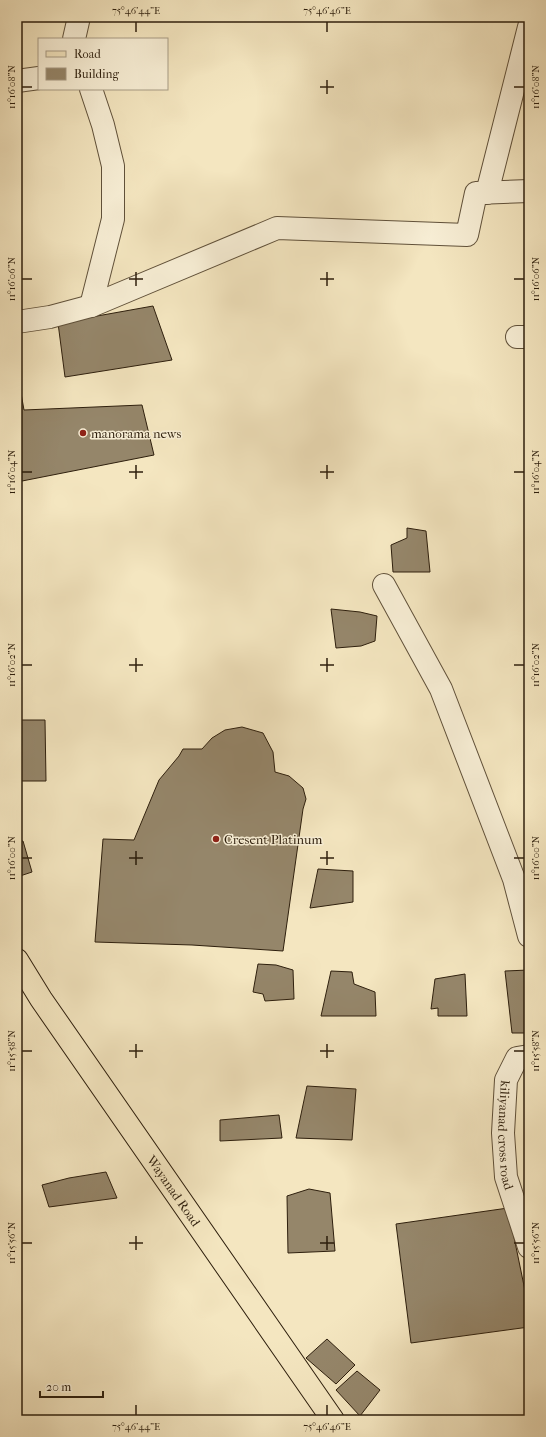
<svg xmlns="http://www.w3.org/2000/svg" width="546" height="1437" viewBox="0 0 546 1437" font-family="'IM FELL French Canon',serif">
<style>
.building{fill:#95866a;stroke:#2e1f0d}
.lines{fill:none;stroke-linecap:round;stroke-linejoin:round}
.minor-casing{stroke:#60513a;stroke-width:24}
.major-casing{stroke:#2e1f0d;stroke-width:24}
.minor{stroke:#f8efd6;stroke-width:22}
.major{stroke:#f4e6c0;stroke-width:22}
.ticks{fill:none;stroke:#2e1f0d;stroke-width:1.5}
.poi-dot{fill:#8f2418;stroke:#f8efd6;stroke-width:1.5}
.labels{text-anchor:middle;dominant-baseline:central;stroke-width:3;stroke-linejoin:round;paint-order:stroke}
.poi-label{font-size:13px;fill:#2e1f0d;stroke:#f8efd6;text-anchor:start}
.street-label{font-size:13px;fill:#2e1f0d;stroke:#f8efd6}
.neatline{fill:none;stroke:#2e1f0d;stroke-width:1.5}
.ticks-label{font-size:10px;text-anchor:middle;fill:#2e1f0d}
</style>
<rect width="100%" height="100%" fill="#f4e6c0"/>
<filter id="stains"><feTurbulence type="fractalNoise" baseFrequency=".005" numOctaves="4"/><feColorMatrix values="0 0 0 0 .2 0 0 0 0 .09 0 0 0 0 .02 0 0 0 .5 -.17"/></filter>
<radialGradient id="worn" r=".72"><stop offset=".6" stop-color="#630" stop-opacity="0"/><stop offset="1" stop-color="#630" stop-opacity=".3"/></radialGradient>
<!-- building -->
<g class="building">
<polygon points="153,306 172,360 65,377 58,323"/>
<polygon points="17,371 24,410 142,405 154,455 17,482"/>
<polygon points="407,528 426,531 430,572 393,572 391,545 407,538"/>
<polygon points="331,609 360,612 377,616 375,641 361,646 336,648"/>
<polygon points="17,720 45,720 46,781 17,781"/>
<polygon points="242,727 263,733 273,752 275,772 289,776 303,788 306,799 303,809 283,951 192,945 95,942 103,839 134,840 159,780 179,756 183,749 202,749 212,738 225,730"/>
<polygon points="17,841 23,841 32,872 17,877"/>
<polygon points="318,869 353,871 353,902 310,908"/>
<polygon points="258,964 276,965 293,970 294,999 265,1001 263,994 253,992"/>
<polygon points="529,970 529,1033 512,1033 505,971"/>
<polygon points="331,971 352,972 354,984 375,992 376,1016 321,1016"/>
<polygon points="465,974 467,1016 438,1016 438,1008 431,1009 435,979"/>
<polygon points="307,1086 356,1089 352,1140 296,1138"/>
<polygon points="279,1115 282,1138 220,1141 220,1120"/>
<polygon points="106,1172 117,1198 49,1207 42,1185 69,1178"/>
<polygon points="309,1189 330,1193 335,1251 288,1253 287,1196"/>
<polygon points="508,1208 529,1310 529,1327 411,1343 396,1224"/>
<polygon points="327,1339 355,1365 336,1384 306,1358"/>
<polygon points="357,1371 380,1390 360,1416 336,1390"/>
</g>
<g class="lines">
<defs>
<g id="minor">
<polyline points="74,39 79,17"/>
<polyline points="17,81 39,78"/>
<polyline points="91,89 103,125 113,166 113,219 91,306"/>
<polyline points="487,193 529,27"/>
<polyline points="17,322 50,317 91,306 277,228 467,235 476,193 529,191"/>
<polyline points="517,337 529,337"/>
<polyline points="384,585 441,689 514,879 529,936"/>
<path id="s1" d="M529,1056l-12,2 -11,22 -3,53 3,44 23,70"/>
</g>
<g id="major">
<path id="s2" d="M17,960l24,39 292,421"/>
</g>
</defs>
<!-- minor casing -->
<use href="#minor" class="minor-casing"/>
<!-- major casing -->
<use href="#major" class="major-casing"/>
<!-- minor -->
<use href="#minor" class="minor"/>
<!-- major -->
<use href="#major" class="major"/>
</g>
<!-- ticks -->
<path class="ticks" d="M136,22v10M327,22v10M327,80v14M22,87h10M320,87h14M514,87h10M136,272v14M327,272v14M22,279h10M129,279h14M320,279h14M514,279h10M136,465v14M327,465v14M22,472h10M129,472h14M320,472h14M514,472h10M136,658v14M327,658v14M22,665h10M129,665h14M320,665h14M514,665h10M136,851v14M327,851v14M22,858h10M129,858h14M320,858h14M514,858h10M136,1044v14M327,1044v14M22,1051h10M129,1051h14M320,1051h14M514,1051h10M136,1236v14M327,1236v14M22,1243h10M129,1243h14M320,1243h14M514,1243h10M136,1405v10M327,1405v10"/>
<!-- markers -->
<g class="poi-dot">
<circle cx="83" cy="433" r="4"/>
<circle cx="216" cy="839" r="4"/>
</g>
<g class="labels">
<!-- poi labels -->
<g class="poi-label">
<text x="91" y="433">manorama news</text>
<text x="224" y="839">Cresent Platinum</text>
</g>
<!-- street labels -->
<g class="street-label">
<text stroke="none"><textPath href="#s1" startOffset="92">kiliyanad cross road</textPath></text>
<text stroke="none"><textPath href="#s2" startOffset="279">Wayanad Road</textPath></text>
</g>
</g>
<!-- margin -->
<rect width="546" height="1437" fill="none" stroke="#f4e6c0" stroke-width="44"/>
<!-- legend -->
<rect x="38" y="38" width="130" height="52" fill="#f8efd6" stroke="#a79c86"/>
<rect x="46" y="51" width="20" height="6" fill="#f4e6c0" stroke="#a79c86"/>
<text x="74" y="58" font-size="12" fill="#2e1f0d">Road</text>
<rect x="46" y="68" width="20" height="12" fill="#95866a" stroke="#a79c86"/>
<text x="74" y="78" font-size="12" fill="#2e1f0d">Building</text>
<!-- scale -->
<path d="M40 1391v6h63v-6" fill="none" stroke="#2e1f0d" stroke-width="2"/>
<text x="46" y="1391" font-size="12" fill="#2e1f0d" stroke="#f8efd6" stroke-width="3" paint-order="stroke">20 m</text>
<rect x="22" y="22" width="502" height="1393" class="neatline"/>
<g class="ticks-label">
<text x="136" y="14">75°46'44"E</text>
<text x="327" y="14">75°46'46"E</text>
<text transform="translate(11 87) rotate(-90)" y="4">11°16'08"N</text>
<text transform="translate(535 87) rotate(-90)" y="4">11°16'08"N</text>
<text transform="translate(11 279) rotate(-90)" y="4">11°16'06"N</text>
<text transform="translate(535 279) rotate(-90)" y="4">11°16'06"N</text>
<text transform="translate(11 472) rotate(-90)" y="4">11°16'04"N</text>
<text transform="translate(535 472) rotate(-90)" y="4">11°16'04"N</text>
<text transform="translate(11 665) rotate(-90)" y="4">11°16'02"N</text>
<text transform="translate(535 665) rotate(-90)" y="4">11°16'02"N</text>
<text transform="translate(11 858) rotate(-90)" y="4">11°16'00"N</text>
<text transform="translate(535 858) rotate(-90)" y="4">11°16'00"N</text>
<text transform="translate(11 1051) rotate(-90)" y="4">11°15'58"N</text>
<text transform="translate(535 1051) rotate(-90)" y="4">11°15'58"N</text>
<text transform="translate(11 1243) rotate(-90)" y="4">11°15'56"N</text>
<text transform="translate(535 1243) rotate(-90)" y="4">11°15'56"N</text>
<text x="136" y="1430">75°46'44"E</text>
<text x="327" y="1430">75°46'46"E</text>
</g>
<rect width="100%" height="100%" filter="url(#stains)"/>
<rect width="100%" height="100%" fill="url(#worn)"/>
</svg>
